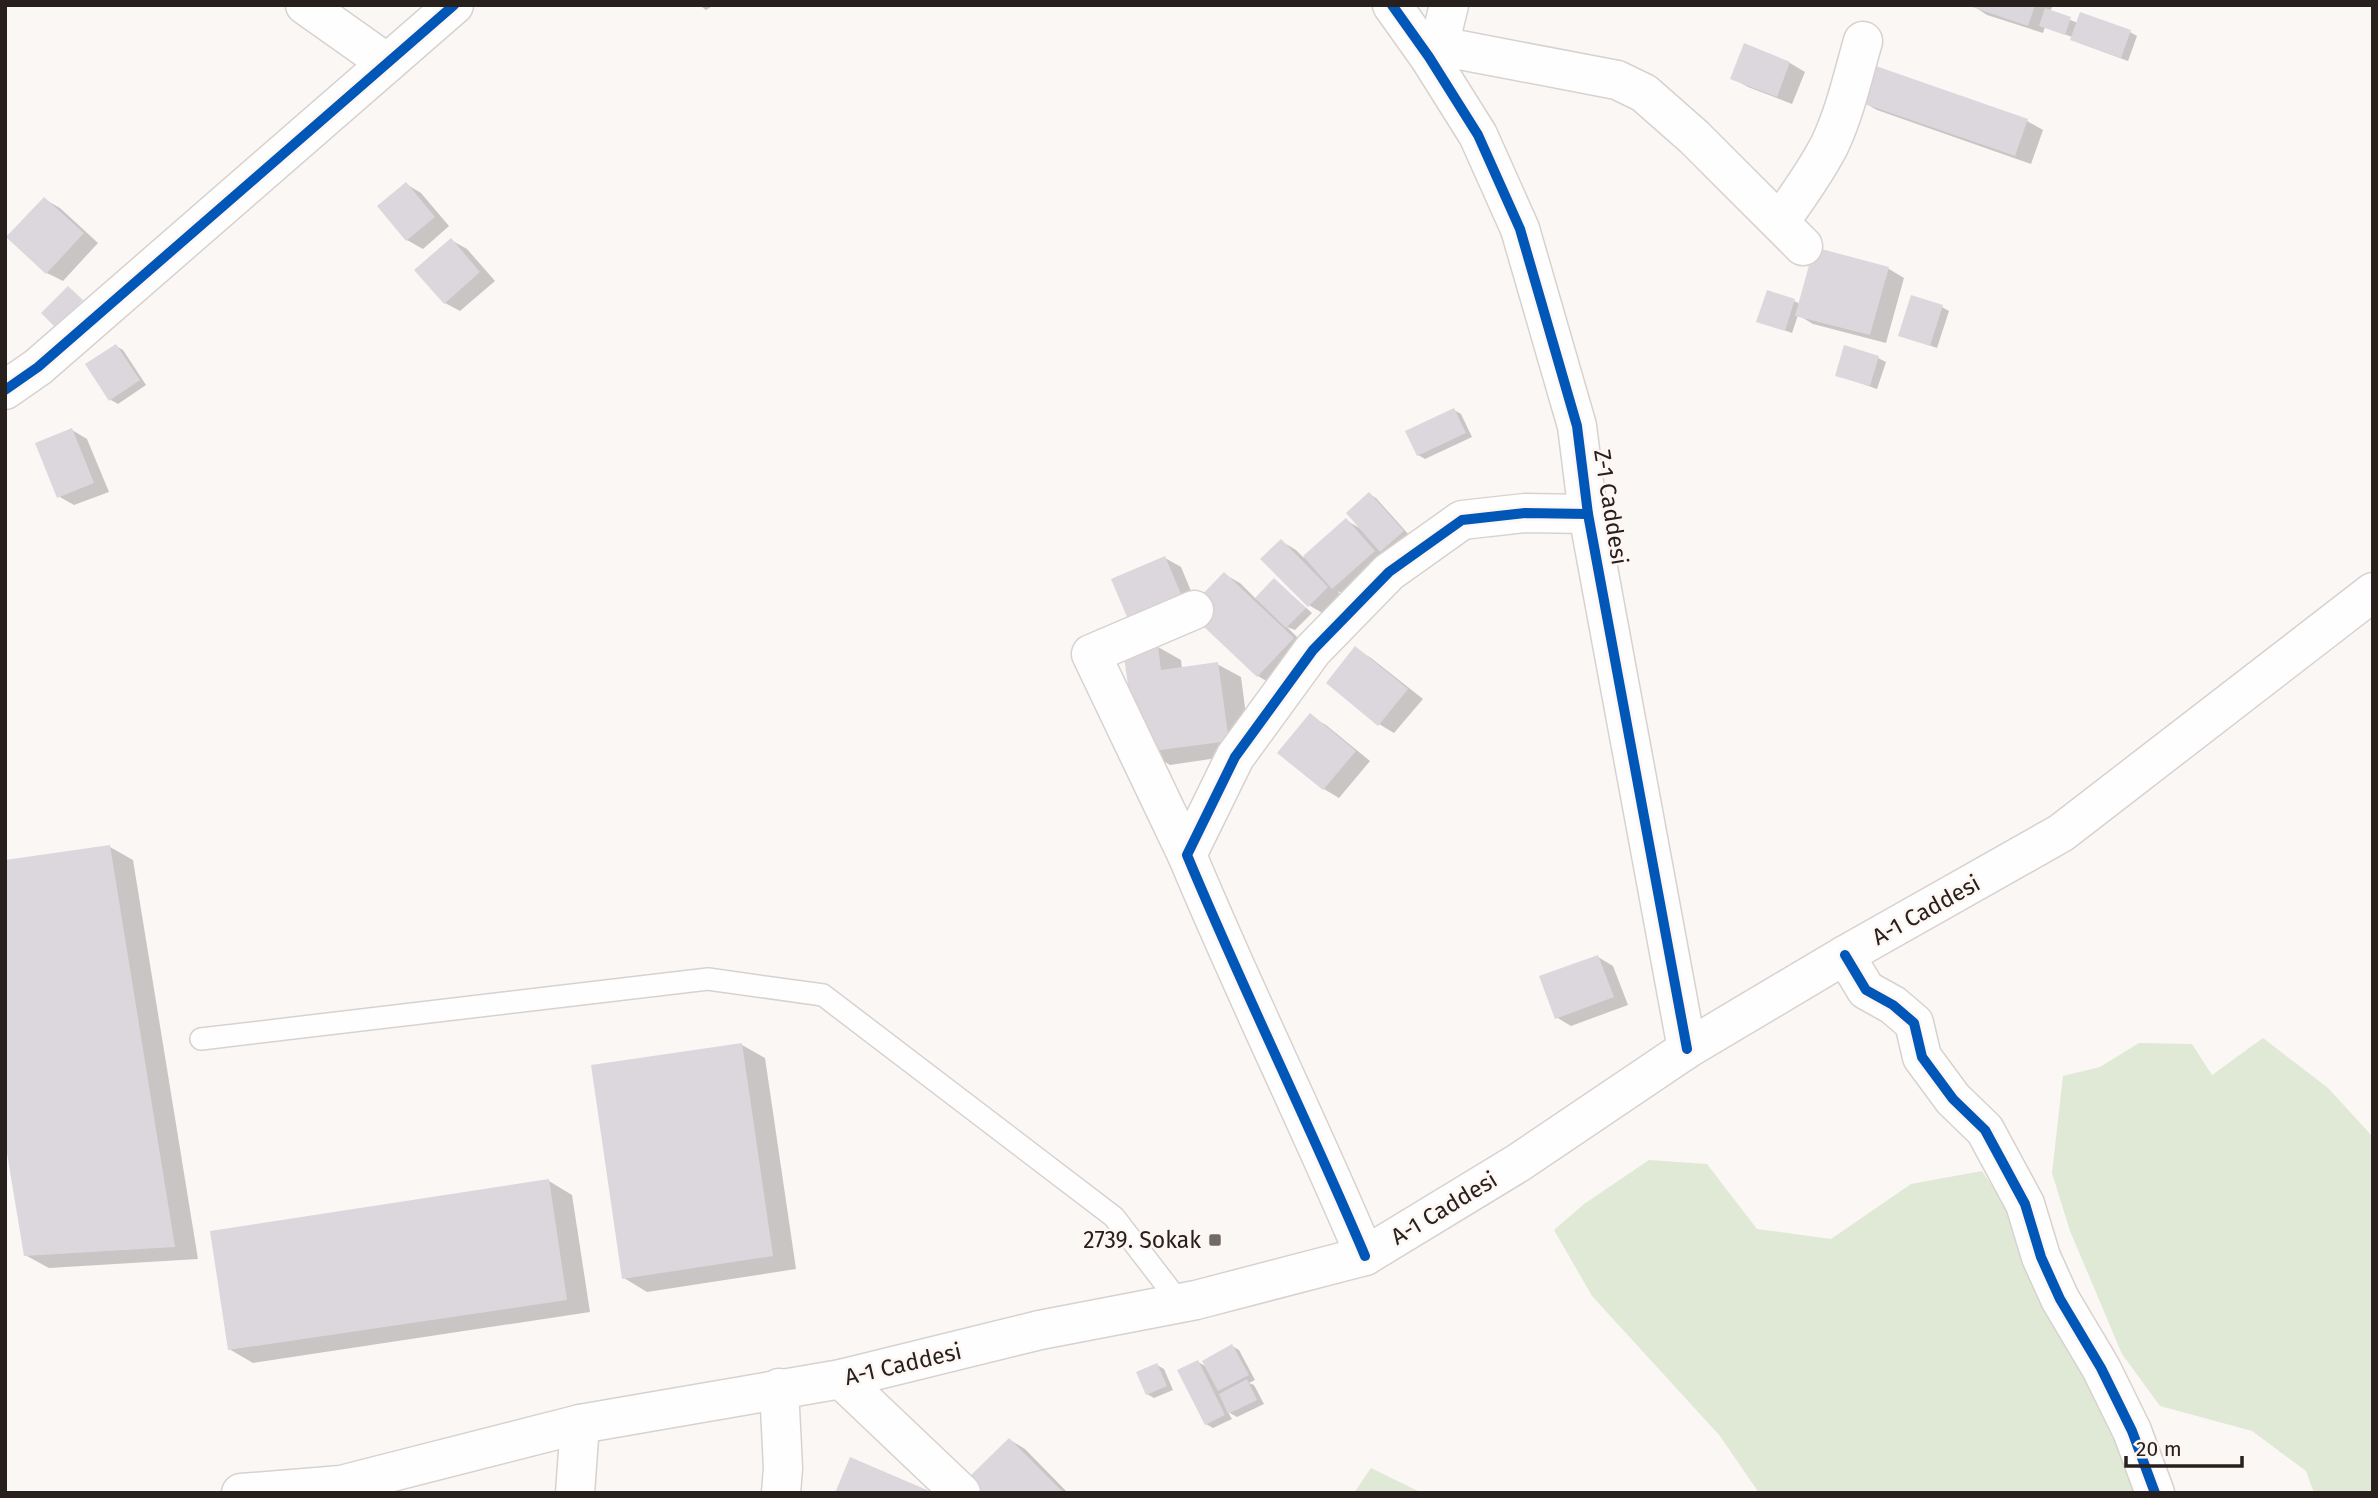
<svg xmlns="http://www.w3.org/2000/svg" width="2378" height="1498" viewBox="0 0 2378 1498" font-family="'Fira Sans',sans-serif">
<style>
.green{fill:#e0e9d5}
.shadow{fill:#0003}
.building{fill:#dcd7dd}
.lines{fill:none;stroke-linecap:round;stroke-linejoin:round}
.lane-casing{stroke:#d8d2cf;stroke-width:24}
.street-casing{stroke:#d8d2cf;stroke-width:41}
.secondary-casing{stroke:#d8d2cf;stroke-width:41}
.lane{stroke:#fefefe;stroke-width:21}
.street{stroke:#fefefe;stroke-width:38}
.secondary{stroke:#fefefe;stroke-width:38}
.cycleway-casing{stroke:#fef6f2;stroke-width:15}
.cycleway{stroke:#0057b8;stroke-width:10}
.poi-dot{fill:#716b68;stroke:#fef6f2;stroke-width:2.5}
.labels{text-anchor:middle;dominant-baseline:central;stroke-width:5;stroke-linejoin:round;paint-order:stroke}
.street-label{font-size:23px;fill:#27201c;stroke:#fef6f2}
.poi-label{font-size:23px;fill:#27201c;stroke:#fef6f2;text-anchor:end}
</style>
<rect width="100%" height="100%" fill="#fbf7f5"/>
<!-- green -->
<g class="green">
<polygon points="2263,1038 2328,1088 2373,1137 2373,1493 2314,1493 2306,1471 2252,1431 2160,1406 2122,1354 2070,1231 2052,1173 2063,1076 2100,1067 2139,1043 2192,1044 2212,1075"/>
<polygon points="1649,1160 1707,1164 1757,1229 1831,1239 1911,1184 1982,1171 2021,1229 2137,1478 2134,1493 1759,1493 1720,1436 1592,1296 1554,1230 1584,1204"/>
<polygon points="1371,1468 1422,1493 1354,1493"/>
</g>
<!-- shadow -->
<g class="shadow">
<polygon points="699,5 714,5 706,10"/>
<polygon points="1972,5 2053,5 2050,12 2078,23 2130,32 2137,36 2128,61 2079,43 2072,37 2045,27 2043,33 1987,15"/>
<polygon points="1745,46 1790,63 1805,72 1792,104 1748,87 1732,78"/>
<polygon points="1861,101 2027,121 2043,130 2031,164 1877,110"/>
<polygon points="406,184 421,193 449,226 423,249 407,240"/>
<polygon points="44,199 60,208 98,243 63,281 47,273 9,237"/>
<polygon points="451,240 467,249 495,281 460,311 445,303"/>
<polygon points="1815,249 1889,269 1904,278 1886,343 1813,324 1798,315 1792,333 1758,321 1794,301 1800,304"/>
<polygon points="1942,307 1949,311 1937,348 1900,335"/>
<polygon points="116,346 123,350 146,385 118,404 111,400"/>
<polygon points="1878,358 1886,362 1877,389 1837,375"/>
<polygon points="1454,410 1461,414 1472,437 1425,459 1418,455"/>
<polygon points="72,430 87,439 109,492 74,505 58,496"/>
<polygon points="1369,494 1376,498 1410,536 1389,554 1382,551 1390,560 1349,597 1338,591 1342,597 1324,614 1307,604 1281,541 1296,550 1304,558 1346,520 1361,529"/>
<polygon points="1165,558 1181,567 1196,603 1144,625 1128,616"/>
<polygon points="1224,574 1240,583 1256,599 1274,580 1312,613 1295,630 1287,627 1308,648 1273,685 1258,676"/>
<polygon points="1158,647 1181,660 1182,669 1217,664 1241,677 1251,753 1170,765 1147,751"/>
<polygon points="1356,649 1371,658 1423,699 1394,733 1379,724"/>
<polygon points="1310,716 1326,725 1370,761 1339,798 1324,789 1280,753"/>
<polygon points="110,847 133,860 198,1259 49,1268 25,1255"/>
<polygon points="1598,957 1613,966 1628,1005 1571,1026 1556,1017"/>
<polygon points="742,1045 765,1058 796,1269 647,1292 624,1278"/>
<polygon points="549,1181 572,1195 590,1312 253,1363 229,1349"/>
<polygon points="1232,1346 1239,1350 1255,1380 1249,1383 1254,1385 1264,1404 1237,1417 1228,1412 1232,1419 1213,1428 1206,1424 1198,1362 1207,1367"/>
<polygon points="1157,1365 1164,1369 1173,1390 1154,1398 1147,1394"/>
<polygon points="1010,1440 1025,1449 1068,1493 985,1493"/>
</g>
<!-- building -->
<g class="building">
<polygon points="1966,5 2035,5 2028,26"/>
<polygon points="2045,8 2071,17 2065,35 2039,26"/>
<polygon points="2080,12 2131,30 2121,58 2070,40"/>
<polygon points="1744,43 1790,62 1777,97 1730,79"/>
<polygon points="1873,65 2028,119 2015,156 1859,102"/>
<polygon points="406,182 435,217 406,241 377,206"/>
<polygon points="44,197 84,233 46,274 6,237"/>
<polygon points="451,238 480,272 444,304 414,270"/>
<polygon points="1814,247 1889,267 1870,335 1795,316"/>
<polygon points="68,286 83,300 56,328 41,313"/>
<polygon points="1767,290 1795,299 1785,331 1756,322"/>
<polygon points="1911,295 1943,305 1930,346 1898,336"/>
<polygon points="116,344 140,380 109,401 85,364"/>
<polygon points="1844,345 1879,356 1870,386 1835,376"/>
<polygon points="1454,408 1466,433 1417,456 1405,431"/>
<polygon points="72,428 94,483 57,498 35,443"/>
<polygon points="1369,492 1404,531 1380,552 1346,513"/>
<polygon points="1346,518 1375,551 1332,589 1303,556"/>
<polygon points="1281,539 1328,587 1308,607 1260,559"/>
<polygon points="1165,556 1181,594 1127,617 1111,579"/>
<polygon points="1224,572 1294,638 1257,677 1202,625 1212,614 1197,600"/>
<polygon points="1274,578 1306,608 1286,628 1255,598"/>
<polygon points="1158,645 1161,670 1218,662 1229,741 1145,752 1133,720 1123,650"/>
<polygon points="1355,646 1408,689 1378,726 1326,683"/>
<polygon points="1310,713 1356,751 1323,790 1277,753"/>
<polygon points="110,845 175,1247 24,1256 5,1141 5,860"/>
<polygon points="1598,955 1614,997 1555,1019 1539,976"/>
<polygon points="742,1043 773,1256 622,1279 591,1065"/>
<polygon points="549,1179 567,1300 228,1350 210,1231"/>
<polygon points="1232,1344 1249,1375 1218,1391 1202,1361"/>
<polygon points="1198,1360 1225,1415 1205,1425 1177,1370"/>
<polygon points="1157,1363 1167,1386 1146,1395 1136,1372"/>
<polygon points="1247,1379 1257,1400 1228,1414 1219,1394"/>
<polygon points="1009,1438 1064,1493 983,1493 968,1478"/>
<polygon points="850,1457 934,1493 835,1493"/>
</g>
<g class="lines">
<defs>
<polyline id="lane" points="201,1039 708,979 823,995 1114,1217 1180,1303"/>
<g id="street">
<polyline points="305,5 387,63"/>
<polyline points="1392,5 1429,57 1478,135 1520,229 1577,426 1588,514 1687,1049"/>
<polyline points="1439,46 1617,80 1644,93 1694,137 1803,246"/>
<polyline points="1429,57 1439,46 1449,5"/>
<path d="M1780,222c17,-25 36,-50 50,-78 15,-32 23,-68 33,-103"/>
<polyline points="5,390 38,367 454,5"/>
<polyline points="1187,855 1091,654 1194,610"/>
<polyline points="1845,955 1866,990 1893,1005 1914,1023 1922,1057 1953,1099 1985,1130 2025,1204 2041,1257 2060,1299 2101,1368 2132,1431 2155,1493"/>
<path d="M1365,1256c-57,-135 -122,-266 -178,-401l48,-98 78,-107 76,-78 73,-52 63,-7 63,1"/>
<polyline points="841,1379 961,1493"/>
<polyline points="779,1388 783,1468 781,1493"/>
<polyline points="575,1493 580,1424"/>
</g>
<polyline id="secondary" points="241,1493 341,1485 580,1424 841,1379 1040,1330 1196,1300 1365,1256 1518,1163 1687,1049 1845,955 2061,833 2373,592"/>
</defs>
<!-- lane casing -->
<use href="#lane" class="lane-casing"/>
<!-- street casing -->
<use href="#street" class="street-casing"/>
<!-- secondary casing -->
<use href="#secondary" class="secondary-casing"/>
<!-- lane -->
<use href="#lane" class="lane"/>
<!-- street -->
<use href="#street" class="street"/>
<!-- secondary -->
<use href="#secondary" class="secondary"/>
<defs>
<g id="cycleway">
<polyline points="1392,5 1429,57 1478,135 1520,229 1577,426 1588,514 1687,1049"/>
<polyline points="5,390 38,367 454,5"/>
<polyline points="1845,955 1866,990 1893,1005 1914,1023 1922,1057 1953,1099 1985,1130 2025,1204 2041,1257 2060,1299 2101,1368 2132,1431 2155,1493"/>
<path d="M1365,1256c-57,-135 -122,-266 -178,-401l48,-98 78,-107 76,-78 73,-52 63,-7 63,1"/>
</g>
</defs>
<!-- cycleway casing -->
<use href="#cycleway" class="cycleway-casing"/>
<!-- cycleway -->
<use href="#cycleway" class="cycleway"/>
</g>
<!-- markers -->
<rect class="poi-dot" x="1208" y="1233" width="14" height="14" rx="3.5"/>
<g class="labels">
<!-- street labels -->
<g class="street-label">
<text transform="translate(1611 507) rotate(81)">Z-1 Caddesi</text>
<text transform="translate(1926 910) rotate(-29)">A-1 Caddesi</text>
<text transform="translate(1444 1208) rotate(-31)">A-1 Caddesi</text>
<text transform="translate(903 1364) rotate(-13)">A-1 Caddesi</text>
</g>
<!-- poi labels -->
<g class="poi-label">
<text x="1201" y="1240">2739. Sokak</text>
</g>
</g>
<!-- border -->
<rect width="2378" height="1498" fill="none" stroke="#27201c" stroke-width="14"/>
<!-- scale -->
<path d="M2126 1456v10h116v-10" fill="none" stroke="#27201c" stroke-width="3.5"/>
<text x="2136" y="1456" font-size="21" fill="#27201c" stroke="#fef6f2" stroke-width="5" paint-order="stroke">20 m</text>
</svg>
